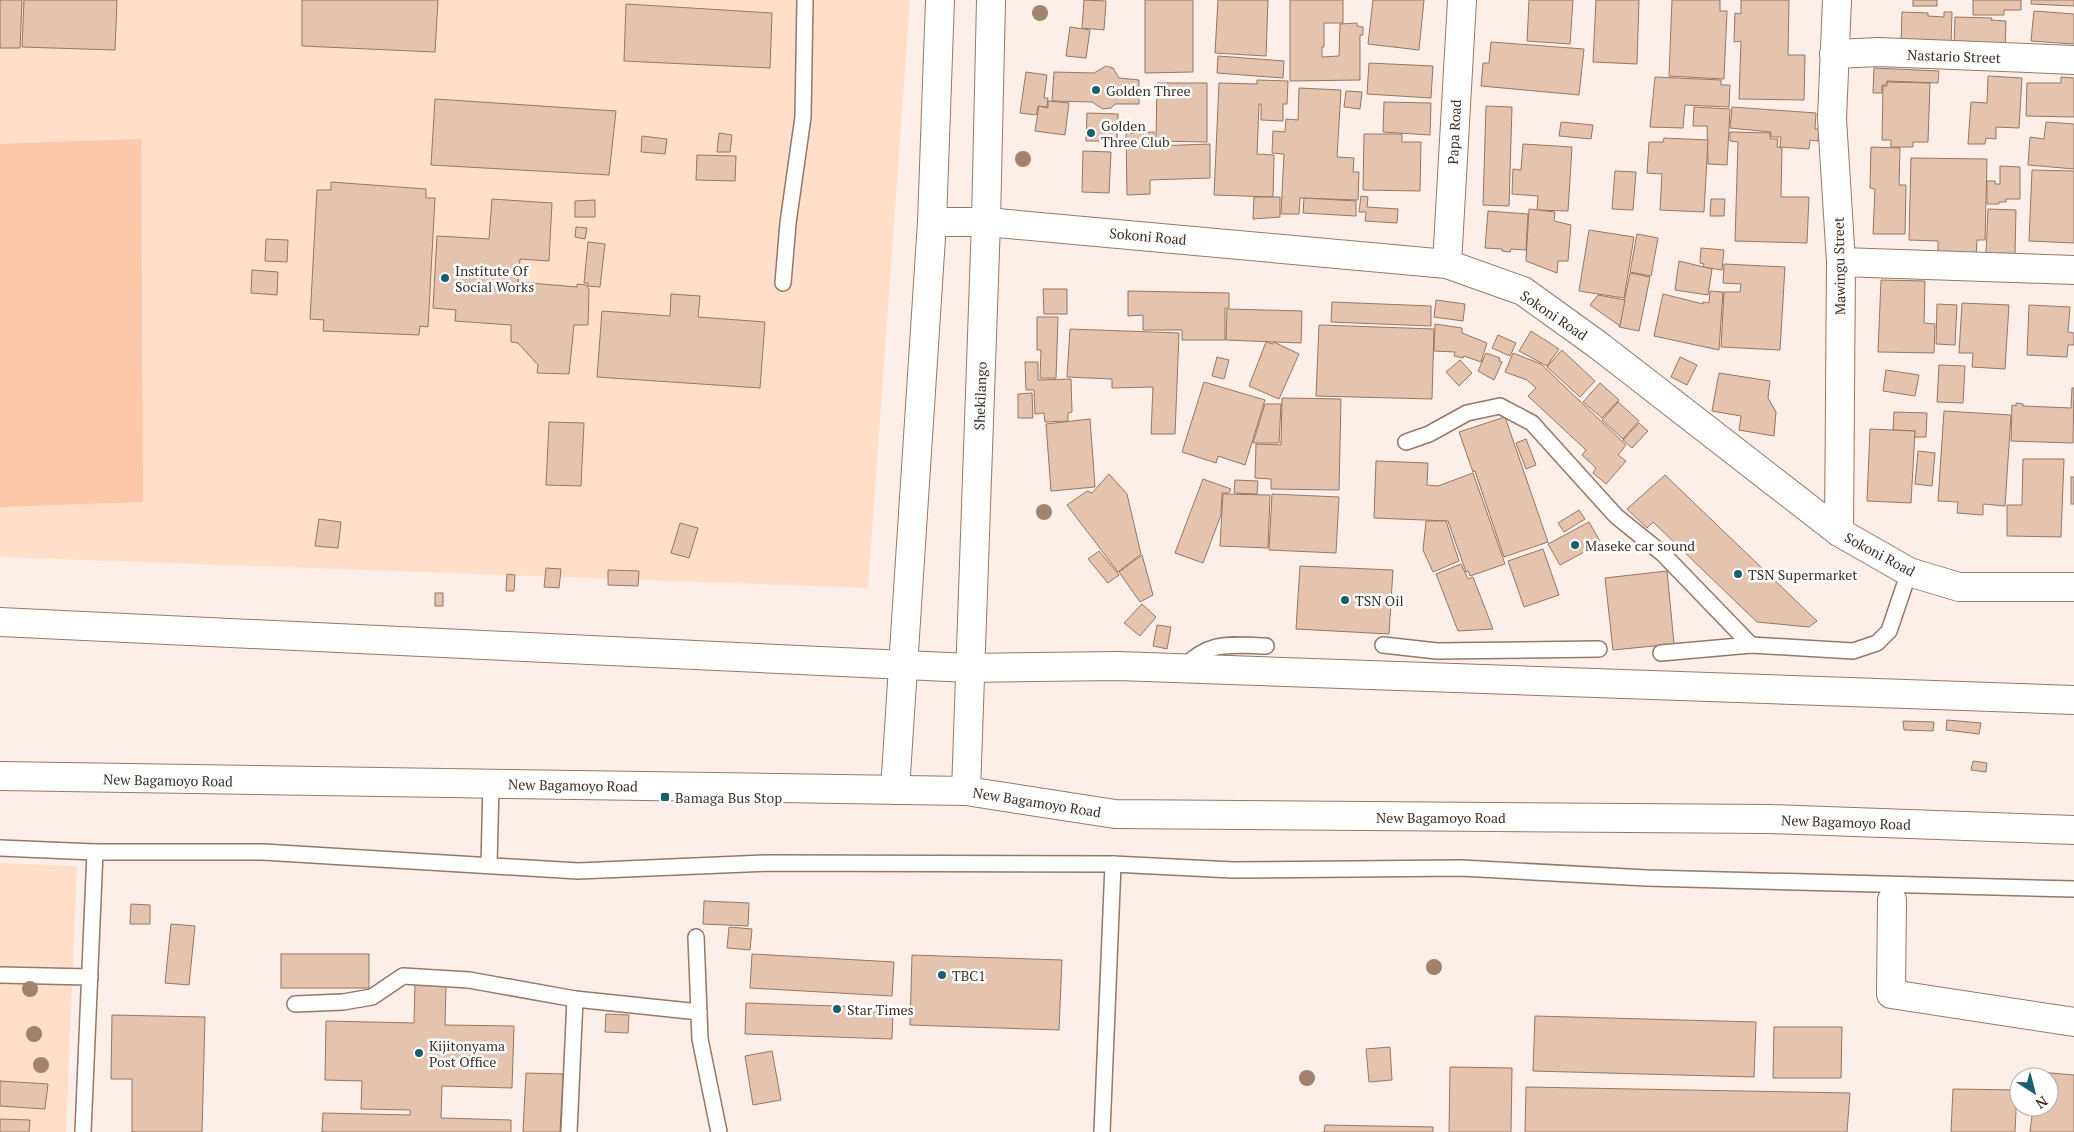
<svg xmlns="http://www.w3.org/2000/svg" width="2074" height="1132" viewBox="0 0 2074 1132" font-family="'PT Serif',serif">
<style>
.built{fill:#ffdeca}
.green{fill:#fbc8a9}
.building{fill:#e4c3af;stroke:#957764}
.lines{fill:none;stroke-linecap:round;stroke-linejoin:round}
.lane-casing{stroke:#967866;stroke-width:18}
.street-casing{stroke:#967866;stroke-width:30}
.secondary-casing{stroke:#967866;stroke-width:30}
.highway-casing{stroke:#967866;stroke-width:30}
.lane{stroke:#fff;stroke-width:15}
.street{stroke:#fff;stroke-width:28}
.secondary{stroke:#fff;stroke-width:28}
.highway{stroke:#fff;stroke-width:28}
.tree{fill:#a1826c}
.poi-dot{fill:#185f70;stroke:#fff;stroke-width:2}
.labels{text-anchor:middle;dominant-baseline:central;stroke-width:5;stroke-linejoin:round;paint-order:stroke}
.street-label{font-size:14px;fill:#3d3028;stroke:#fff}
.poi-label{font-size:14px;fill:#3d3028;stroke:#fff;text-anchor:start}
</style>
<rect width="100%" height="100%" fill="#fdefe7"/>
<!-- built -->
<g class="built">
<polygon points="0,0 910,0 868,588 0,557"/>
<polygon points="0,863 77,866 66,1132 0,1132"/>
</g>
<!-- green -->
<polygon class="green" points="141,139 143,502 0,507 0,144"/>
<!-- building -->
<g class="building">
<polygon points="0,0 22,0 20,48 0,48"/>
<polygon points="24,0 117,0 115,50 22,47"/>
<polygon points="302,0 438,0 435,52 302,46"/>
<polygon points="1084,0 1106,1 1104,30 1082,28"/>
<polygon points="1145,0 1193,0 1193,72 1145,73"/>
<polygon points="1218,0 1268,0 1266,56 1215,53"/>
<polygon points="1290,0 1343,0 1343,23 1324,23 1324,47 1322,47 1322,57 1339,56 1340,24 1357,23 1357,26 1363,27 1363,35 1360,35 1360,80 1290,81"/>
<polygon points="1373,0 1424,0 1419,50 1368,44"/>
<polygon points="1529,0 1573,0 1570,44 1527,41"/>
<polygon points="1596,0 1639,0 1637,64 1593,62"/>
<polygon points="1672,0 1720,0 1720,11 1727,11 1724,79 1669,76"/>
<polygon points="1741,0 1789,0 1788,55 1805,55 1804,100 1739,99 1741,41 1734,42 1735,13 1741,14"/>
<rect x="1913" y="0" width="24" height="6"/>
<polygon points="1973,0 2021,0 2021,10 2004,10 2004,15 1973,15"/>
<polygon points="2031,0 2074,0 2074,6 2031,4"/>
<polygon points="626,4 772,13 770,68 624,61"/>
<polygon points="2034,11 2074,14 2074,44 2031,41"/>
<polygon points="1902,12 1928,13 1928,16 1944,17 1944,12 1952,12 1951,46 1901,44"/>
<polygon points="1955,17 1992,18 1991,20 2006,21 2005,48 1954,47"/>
<polygon points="1070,27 1090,30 1086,58 1066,56"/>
<polygon points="1491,42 1584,49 1579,95 1481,86 1483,63 1489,63"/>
<polygon points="1218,56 1284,61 1283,78 1217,73"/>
<polygon points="1369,63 1433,66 1431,98 1367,94"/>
<polygon points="1106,66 1113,68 1119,78 1139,80 1139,104 1115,104 1111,108 1103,109 1092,102 1052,101 1054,72 1094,73"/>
<polygon points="1874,68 1939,71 1938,83 1887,81 1886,85 1882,85 1882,93 1873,93"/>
<polygon points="1026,72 1047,75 1044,98 1048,98 1047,107 1038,106 1036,115 1020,113"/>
<polygon points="1988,76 2022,78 2019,128 1996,127 1996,139 1986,138 1985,144 1968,144 1971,102 1987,103"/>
<polygon points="1655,77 1721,80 1721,85 1730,85 1729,107 1685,105 1683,128 1650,127"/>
<polygon points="2061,77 2074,78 2074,117 2026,116 2027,83 2061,83"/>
<polygon points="1257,80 1288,81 1287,104 1283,104 1283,121 1261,120 1261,104 1259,104 1257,154 1274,155 1273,197 1214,195 1219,83 1257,84"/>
<polygon points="1887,82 1930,83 1928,142 1913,142 1913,147 1891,147 1891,140 1882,140 1883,86 1887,86"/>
<polygon points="1157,83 1207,83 1207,142 1156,141"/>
<polygon points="1299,88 1341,90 1337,157 1354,158 1353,172 1359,172 1358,200 1300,198 1299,214 1281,214 1284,154 1272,153 1273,131 1285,132 1286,119 1298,120"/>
<polygon points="1346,91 1362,92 1360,109 1344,107"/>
<polygon points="435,99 616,111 609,175 431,165"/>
<polygon points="1048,101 1069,103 1065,135 1035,131 1039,106 1048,108"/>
<polygon points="1384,102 1431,103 1430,135 1383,132"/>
<polygon points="1486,106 1512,107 1509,206 1483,205"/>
<polygon points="1694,107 1730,109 1727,165 1708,164 1707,126 1693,126"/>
<polygon points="1732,107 1816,113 1815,129 1819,129 1818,141 1810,140 1809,149 1780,147 1781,137 1771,137 1771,132 1730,128"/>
<polygon points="1087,113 1118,114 1117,141 1086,141"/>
<polygon points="1561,122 1593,125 1591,139 1559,136"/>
<polygon points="2046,122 2074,124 2074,169 2028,165 2030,137 2044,139"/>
<polygon points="1154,132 1155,146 1210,144 1210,178 1150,180 1150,194 1127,195 1126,133"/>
<polygon points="1730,132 1770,133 1770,139 1778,139 1777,147 1782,148 1781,197 1809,197 1807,243 1735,241 1738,142 1730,141"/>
<polygon points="719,133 732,135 730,152 717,152"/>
<polygon points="1364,134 1402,134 1402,142 1421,142 1420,191 1363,190"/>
<polygon points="642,136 667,139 665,154 641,152"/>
<polygon points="1664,138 1708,140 1704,212 1660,210 1662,174 1647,173 1649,142 1663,142"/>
<polygon points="1523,144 1572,147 1568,211 1537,210 1538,196 1512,194 1513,169 1521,170"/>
<polygon points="1871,147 1900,148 1899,185 1906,185 1905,234 1873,234 1875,189 1870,188"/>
<polygon points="1083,151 1111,152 1109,193 1082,192"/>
<polygon points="697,155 736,156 735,181 696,180"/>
<polygon points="1911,158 1987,159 1985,240 1977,240 1976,256 1938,255 1938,241 1909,240"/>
<polygon points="2000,166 2020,167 2020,199 2006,199 2006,202 1999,202 1999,204 1987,204 1987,181 1995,181 1995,184 2000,184"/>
<polygon points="2032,170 2074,171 2074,243 2029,241"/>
<polygon points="1615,171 1636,172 1633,210 1612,209"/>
<polygon points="331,182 426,189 426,198 435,198 428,327 420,326 419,335 323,331 324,320 310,319 317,190 331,190"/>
<polygon points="1361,196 1368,197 1367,207 1398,209 1397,223 1365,221 1366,212 1359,212"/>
<polygon points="1254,197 1280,197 1280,217 1253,219"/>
<polygon points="1304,198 1356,201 1356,216 1303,213"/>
<polygon points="492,199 552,203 549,261 520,259 518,282 577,287 577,284 586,285 589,289 588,325 574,325 569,374 537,373 538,365 518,343 511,342 511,325 455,321 456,310 433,308 437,236 489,239"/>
<polygon points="1711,199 1725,199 1724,216 1710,216"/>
<polygon points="595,200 595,217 575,217 575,201"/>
<polygon points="1529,209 1555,212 1554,221 1571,225 1568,261 1558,261 1557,273 1526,261"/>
<polygon points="1988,209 2016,210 2015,254 1986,253"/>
<polygon points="1488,211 1528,214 1526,250 1511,249 1510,252 1502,251 1502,249 1485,248"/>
<polygon points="576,227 587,228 585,239 575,237"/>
<polygon points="1589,230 1634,237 1624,298 1579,291"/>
<polygon points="1637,234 1658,238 1651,276 1630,272"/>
<polygon points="266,239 288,240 287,262 265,261"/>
<polygon points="588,242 605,244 600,287 588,286 588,283 584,283"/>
<polygon points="1701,248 1724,250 1722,270 1703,267 1704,264 1700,263"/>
<polygon points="1679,261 1712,269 1708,295 1675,290"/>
<polygon points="1724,264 1785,267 1780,350 1721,347 1724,292 1740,292 1741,284 1723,283"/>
<polygon points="252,270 278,272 277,295 251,293"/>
<polygon points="1630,273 1650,277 1639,331 1619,327"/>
<polygon points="1881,280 1925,281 1924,323 1935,324 1934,353 1878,352"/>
<polygon points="1043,289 1067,289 1067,314 1044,314"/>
<polygon points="1128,291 1229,293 1229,308 1225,308 1225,340 1182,340 1182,330 1143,330 1143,315 1128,316"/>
<polygon points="1710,291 1723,292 1719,350 1654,336 1663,294 1703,304 1703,302 1709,303"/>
<polygon points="671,294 700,296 698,317 765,322 760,388 597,377 602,311 670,316"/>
<polygon points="1598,295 1625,300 1620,326 1590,305"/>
<polygon points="1436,300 1465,304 1463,321 1434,317"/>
<polygon points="1332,302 1431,306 1431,326 1331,322"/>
<polygon points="1962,303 2009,305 2005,369 1972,367 1973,353 1959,353"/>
<polygon points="1937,304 1957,305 1955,345 1936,344"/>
<polygon points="2029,305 2070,307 2068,332 2074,333 2074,345 2068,345 2067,357 2027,355"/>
<polygon points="1227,309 1302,311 1301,343 1226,340"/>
<polygon points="1037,317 1058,317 1056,378 1040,378 1041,350 1037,350"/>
<polygon points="1435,324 1462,328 1462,333 1487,343 1481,362 1464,356 1463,358 1454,356 1455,352 1434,351"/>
<polygon points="1319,325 1434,329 1432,399 1316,396"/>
<polygon points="1070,329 1179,333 1175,434 1151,434 1153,387 1112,388 1112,379 1067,377"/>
<polygon points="1531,331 1559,349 1547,366 1519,351"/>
<polygon points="1498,335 1516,343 1510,356 1492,348"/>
<polygon points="1266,342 1273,344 1274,342 1299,354 1279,399 1249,386"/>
<polygon points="1562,350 1595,381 1580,397 1547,367"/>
<polygon points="1486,353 1500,358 1499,361 1502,362 1494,380 1478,371"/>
<polygon points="1513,353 1541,364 1626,445 1618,455 1626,461 1606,484 1593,473 1596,468 1582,455 1586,450 1528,396 1536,388 1527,380 1505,372"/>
<polygon points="1217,357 1229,360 1224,379 1212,376"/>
<polygon points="1680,357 1697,365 1687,385 1671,377"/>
<polygon points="1460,360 1472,373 1459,386 1446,372"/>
<polygon points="1025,362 1038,362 1038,380 1071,379 1072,412 1068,413 1068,421 1045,422 1044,413 1035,414 1034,390 1026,390"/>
<polygon points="1939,365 1965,366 1963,403 1937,402"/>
<polygon points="1886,370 1919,375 1915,396 1883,391"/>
<polygon points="1719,373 1770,381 1768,398 1776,412 1774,436 1739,430 1741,416 1712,411"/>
<polygon points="1204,382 1265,400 1245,465 1218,456 1216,463 1182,452"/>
<polygon points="1600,383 1619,400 1602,418 1583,402"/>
<polygon points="2072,388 2074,388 2073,443 2011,441 2012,405 2016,406 2016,403 2023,404 2023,406 2071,408"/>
<polygon points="1032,393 1033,418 1018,418 1018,394"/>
<polygon points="1282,398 1341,399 1339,490 1271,489 1271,479 1255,478 1256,444 1281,445"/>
<polygon points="1618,402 1639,421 1623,439 1602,420"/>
<polygon points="1265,404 1281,404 1279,443 1253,443"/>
<polygon points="1944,411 2011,415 2005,506 1983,504 1983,515 1957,513 1958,502 1938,501"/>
<polygon points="1894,412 1927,413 1926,437 1914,437 1915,431 1893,430"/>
<polygon points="1505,417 1548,542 1504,557 1475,471 1473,472 1459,432"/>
<polygon points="1090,419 1095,487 1051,491 1046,424"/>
<polygon points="549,422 584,423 581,486 546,485"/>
<polygon points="1639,423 1648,431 1632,448 1623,440"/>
<polygon points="1870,429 1915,431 1911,503 1867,501"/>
<polygon points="1526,439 1536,465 1526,469 1516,443"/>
<polygon points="1918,451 1935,453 1932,486 1915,484"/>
<polygon points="2023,459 2064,459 2061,537 2007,536 2007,505 2022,505"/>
<polygon points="1376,461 1428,463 1427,485 1438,486 1473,473 1505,564 1470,576 1468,571 1466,572 1448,521 1374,518"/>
<polygon points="1109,474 1127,494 1141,554 1118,572 1067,505 1087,491 1092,493"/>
<polygon points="1665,475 1817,621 1809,627 1757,622 1653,522 1647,528 1627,509"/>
<rect x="2071" y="477" width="3" height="27"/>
<polygon points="1203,479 1231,489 1229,493 1222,493 1221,515 1203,563 1175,553"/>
<polygon points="1235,480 1258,481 1257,494 1234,493"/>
<polygon points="1223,494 1270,495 1268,548 1220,546"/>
<polygon points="1272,494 1339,497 1336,553 1269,550"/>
<polygon points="1579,510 1585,519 1564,532 1558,523"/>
<polygon points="319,519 341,522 338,548 315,546"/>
<polygon points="1426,521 1446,521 1459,561 1433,572 1423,550"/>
<polygon points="1589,522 1601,543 1560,565 1548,544"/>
<polygon points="680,523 698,528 689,558 671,553"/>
<polygon points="1543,549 1559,595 1524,607 1508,561"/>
<polygon points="1099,551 1119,575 1108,583 1088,559"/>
<polygon points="1142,555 1153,595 1140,602 1119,572"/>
<polygon points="1461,564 1468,579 1473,577 1493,629 1458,631 1436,574"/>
<polygon points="1300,566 1393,570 1389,634 1296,629"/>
<polygon points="546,568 561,569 559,588 544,587"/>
<polygon points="608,570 639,571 638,586 608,585"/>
<polygon points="1667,571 1674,644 1613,650 1605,578"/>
<polygon points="507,574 515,575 514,591 506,591"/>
<rect x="435" y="593" width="8" height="13"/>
<polygon points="1142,604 1156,617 1140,636 1124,623"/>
<polygon points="1157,625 1171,627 1167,649 1153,646"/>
<polygon points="1947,720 1981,723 1979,734 1946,730"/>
<polygon points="1903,721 1934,722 1933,731 1904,730"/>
<polygon points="1973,761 1987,763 1986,772 1971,770"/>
<polygon points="704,901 749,903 748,926 703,924"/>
<polygon points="131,904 150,905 150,924 130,924"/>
<polygon points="171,924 195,926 189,985 165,983"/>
<polygon points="729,927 752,929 750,950 727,948"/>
<rect x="281" y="954" width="88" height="34"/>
<polygon points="752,954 894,962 892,996 750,988"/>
<polygon points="912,955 1062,960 1059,1030 910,1025"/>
<polygon points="415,984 446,985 445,1025 514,1026 512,1088 442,1086 441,1118 511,1120 511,1132 322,1132 323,1113 410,1115 410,1110 361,1109 362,1081 325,1080 326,1021 414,1023"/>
<polygon points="746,1003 893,1008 892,1039 745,1034"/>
<polygon points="606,1014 629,1015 628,1033 605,1032"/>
<polygon points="112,1015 205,1017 202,1132 132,1132 132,1079 111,1079"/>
<polygon points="1535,1016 1756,1022 1754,1077 1533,1071"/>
<polygon points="1774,1027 1842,1027 1841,1078 1773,1078"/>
<polygon points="1390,1047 1392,1080 1369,1082 1366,1049"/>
<polygon points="772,1051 781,1100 753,1105 745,1056"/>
<polygon points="1450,1067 1512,1068 1511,1132 1449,1132"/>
<polygon points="2039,1072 2074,1075 2074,1132 2030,1132 2033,1107 2049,1107 2049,1077 2038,1077"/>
<polygon points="526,1073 563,1074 560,1132 523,1132"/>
<polygon points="0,1081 48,1084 45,1109 0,1106"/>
<polygon points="1526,1087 1850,1093 1847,1132 1525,1132"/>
<polygon points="1953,1089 2017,1090 2015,1132 1951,1132"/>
<polygon points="0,1119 30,1120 29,1132 0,1132"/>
<polygon points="1325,1125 1433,1127 1433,1132 1324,1132"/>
</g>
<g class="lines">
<defs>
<g id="lane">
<polyline points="783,283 788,223 803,117 805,0"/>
<polyline points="1406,442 1429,434 1467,413 1500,406 1532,423 1616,516 1663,554 1751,645"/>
<polyline points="1383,645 1437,651 1599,649"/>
<polyline points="1661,653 1751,645 1853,651 1877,643 1889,631 1909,572"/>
<path d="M1183,668c27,-28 47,-23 83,-22"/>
<polyline points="0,848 95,852 263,852 578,871 767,863 1113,864 1233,870 1461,868 1647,878 2074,889"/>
<polyline points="489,865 491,784"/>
<polyline points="696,937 700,1039 719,1132"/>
<polyline points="0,975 90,977"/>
<polyline points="295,1004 343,1002 372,997 403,976 469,980 575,999 699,1012"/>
<polyline points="83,1132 95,852"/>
<polyline points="569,1132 575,999"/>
<polyline points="1102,1132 1113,864"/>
</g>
<g id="street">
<polyline points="1837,0 1832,119 1841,262 1839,532"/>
<polyline points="1834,54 1879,52 2074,60"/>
<polyline points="1841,262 2074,270"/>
<polyline points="1447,264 1462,0"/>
<polyline points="1892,900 1891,994 2074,1022"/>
</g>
<g id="secondary">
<polyline points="932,222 986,222 1447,264 1523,291 1598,345 1839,532 1909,572 1959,587 2074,587"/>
<polyline points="895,790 932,222 940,0"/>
<polyline points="966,791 986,222 991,0"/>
</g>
<g id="highway">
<polyline points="0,622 969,668 1118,666 2074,700"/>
<polyline points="0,776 966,791 1115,814 1768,819 2074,830"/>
</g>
</defs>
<!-- lane casing -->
<use href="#lane" class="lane-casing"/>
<!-- street casing -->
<use href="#street" class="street-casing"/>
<!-- secondary casing -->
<use href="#secondary" class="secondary-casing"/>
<!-- highway casing -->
<use href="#highway" class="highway-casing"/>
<!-- lane -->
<use href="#lane" class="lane"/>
<!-- street -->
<use href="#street" class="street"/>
<!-- secondary -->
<use href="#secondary" class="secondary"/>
<!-- highway -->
<use href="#highway" class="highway"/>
</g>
<!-- trees -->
<g class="tree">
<circle cx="1040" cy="13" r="8"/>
<circle cx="1023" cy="159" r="8"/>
<circle cx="1044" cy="512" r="8"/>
<circle cx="1434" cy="967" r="8"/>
<circle cx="30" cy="989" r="8"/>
<circle cx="34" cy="1034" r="8"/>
<circle cx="41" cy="1065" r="8"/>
<circle cx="1307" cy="1078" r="8"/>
</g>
<!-- markers -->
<g class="poi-dot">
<circle cx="1096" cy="90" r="5"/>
<circle cx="1091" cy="133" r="5"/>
<circle cx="445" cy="278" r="5"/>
<circle cx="1575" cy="545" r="5"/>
<circle cx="1738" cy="574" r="5"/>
<circle cx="1345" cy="600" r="5"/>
<rect x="660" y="792" width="10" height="10" rx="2.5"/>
<circle cx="942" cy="975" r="5"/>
<circle cx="837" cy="1009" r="5"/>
<circle cx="419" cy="1053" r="5"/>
</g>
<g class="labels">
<!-- street labels -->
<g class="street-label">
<text transform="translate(1954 56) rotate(2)">Nastario Street</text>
<text transform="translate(1454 132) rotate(-87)">Papa Road</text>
<text transform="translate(1148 236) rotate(5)">Sokoni Road</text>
<text transform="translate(1839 266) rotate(-91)">Mawingu Street</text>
<text transform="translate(1554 315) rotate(34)">Sokoni Road</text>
<text transform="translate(980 396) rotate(-88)">Shekilango</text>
<text transform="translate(1880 554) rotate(28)">Sokoni Road</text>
<text transform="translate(168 780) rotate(1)">New Bagamoyo Road</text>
<text transform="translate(573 785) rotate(1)">New Bagamoyo Road</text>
<text transform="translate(1037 802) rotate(9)">New Bagamoyo Road</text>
<text x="1441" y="817">New Bagamoyo Road</text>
<text transform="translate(1846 822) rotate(2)">New Bagamoyo Road</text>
</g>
<!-- poi labels -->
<g class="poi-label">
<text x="1106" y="90">Golden Three</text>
<text x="1101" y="125">Golden<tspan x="1101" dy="16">Three Club</tspan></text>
<text x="455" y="270">Institute Of<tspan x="455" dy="16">Social Works</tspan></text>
<text x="1585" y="545">Maseke car sound</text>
<text x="1748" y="574">TSN Supermarket</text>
<text x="1355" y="600">TSN Oil</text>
<text x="675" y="797">Bamaga Bus Stop</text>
<text x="952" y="975">TBC1</text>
<text x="847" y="1009">Star Times</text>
<text x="429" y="1045">Kijitonyama<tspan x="429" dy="16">Post Office</tspan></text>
</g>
</g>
<!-- north arrow -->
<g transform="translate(2034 1092) rotate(144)"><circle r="24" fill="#ffffff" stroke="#b1aca9"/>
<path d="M0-4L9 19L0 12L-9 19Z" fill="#185f70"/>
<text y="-8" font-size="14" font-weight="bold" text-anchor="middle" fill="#3d3028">N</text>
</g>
</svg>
